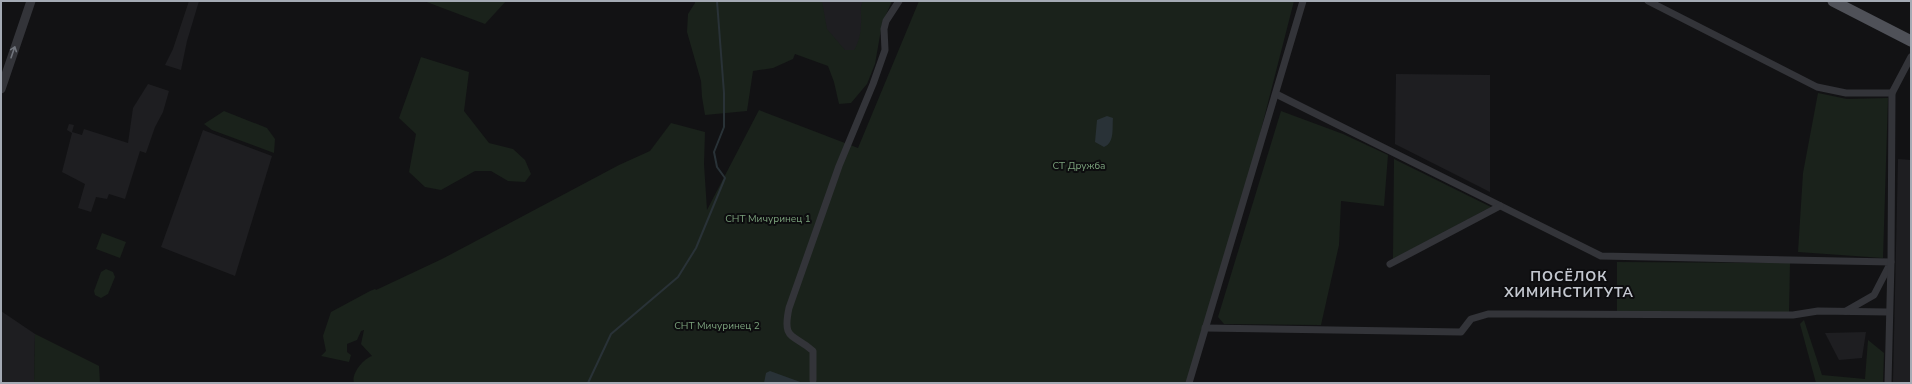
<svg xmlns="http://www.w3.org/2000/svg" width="1912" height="384" viewBox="0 0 1912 384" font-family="'Nunito Sans',sans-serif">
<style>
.built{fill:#1e1e21}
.green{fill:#1a221b}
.water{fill:#293237}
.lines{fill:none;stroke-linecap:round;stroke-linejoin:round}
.stream{stroke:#293237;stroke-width:2}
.minor{stroke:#333439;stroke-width:7}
.tertiary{stroke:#333439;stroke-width:9}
.primary{stroke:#4f5158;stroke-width:11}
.oneway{stroke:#71757d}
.labels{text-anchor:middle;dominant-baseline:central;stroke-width:4;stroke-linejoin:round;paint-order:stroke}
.park-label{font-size:10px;fill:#7aa07b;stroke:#0d0d0f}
.district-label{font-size:14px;font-weight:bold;letter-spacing:1px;fill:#c4c8d0;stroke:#0d0d0f}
</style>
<rect width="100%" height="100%" fill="#121214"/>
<!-- built -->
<g class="built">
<polygon points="189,1 199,1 187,41 181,70 165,65 173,49"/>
<polygon points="741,1 887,1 856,70"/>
<polygon points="1396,74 1490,75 1490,192 1395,144"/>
<polygon points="148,84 169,91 163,112 155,127 146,153 140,151 125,199 109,194 107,199 96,197 91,212 78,208 85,184 62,172 72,133 67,130 69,124 74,125 72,132 82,135 84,129 128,143 133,108"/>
<polygon points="203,130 272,156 235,276 161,247"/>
<polygon points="1898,159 1911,160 1911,383 1893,383"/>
<polygon points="1,311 35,334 34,383 1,383"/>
<polygon points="1866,332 1862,358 1839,360 1825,333"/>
</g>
<!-- green -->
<g class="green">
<polygon points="424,1 506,1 485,24"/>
<path d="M695,1h127l5,28 18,21h9c5,-8 7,-17 7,-27 1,-9 -2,-14 2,-22h29l-10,23 -7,40 -8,20 -16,19 -12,1 -5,-22 -6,-16 -33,-12 -2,5 -20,9 -20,3 -6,40 -42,4 -3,-18 -1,-16 -14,-49 1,-18 7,-11z"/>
<path d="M919,1h375l-55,215 -51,167h-834c-3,-9 9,-24 18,-27l-11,-12 3,-14 -3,1 -4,9 -10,4v8l4,3 -2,7 -28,-6 5,-5 -3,-15 8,-24 39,-21 5,-2 1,1 66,-31 177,-94 31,-14 21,-28 34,9 -1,32 3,46 52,-100 99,38z"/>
<polygon points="421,57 469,72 464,111 489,143 513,149 525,160 531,174 525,182 508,181 491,171 475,171 441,190 425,187 409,172 416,134 399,118"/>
<polygon points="1818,93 1847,99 1888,98 1883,258 1798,252 1803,173"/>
<polygon points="224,111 267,128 275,139 274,153 212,130 204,124"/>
<polygon points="1281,111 1343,134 1388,155 1384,206 1341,201 1339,245 1321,325 1224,324 1218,317"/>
<polygon points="1394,159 1491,207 1393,259"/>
<polygon points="102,233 126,242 120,258 96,249"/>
<polygon points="1617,262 1790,263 1789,312 1617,311"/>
<polygon points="106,269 113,272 115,277 108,294 101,298 95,295 94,291 101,272"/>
<polygon points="1804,320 1822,375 1865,379 1868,340 1884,353 1883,383 1816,383 1800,324"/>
<polygon points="35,334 99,366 100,383 34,383"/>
</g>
<!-- water -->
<g class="water">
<path d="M1107,116l6,2c-1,9 2,25 -9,29l-9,-5 2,-22z"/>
<polygon points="770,371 803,383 764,383 766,373"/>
</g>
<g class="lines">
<!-- stream -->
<polyline class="stream" points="588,383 611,334 678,277 696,248 725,178 717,167 714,152 724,127 724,93 717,1"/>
<!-- minor -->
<g class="minor">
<polyline points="1648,1 1817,87 1846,93 1892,93"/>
<polyline points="1276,94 1601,256 1891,262 1874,295 1846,311"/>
<polyline points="1390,264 1500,206"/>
<polyline points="1205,328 1461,332 1471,319 1488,314 1793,315 1818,311 1888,312"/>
<path d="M813,380v-29c-20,-18 -31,-10 -24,-43l50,-142 34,-82 12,-34 -1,-21 2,-8 13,-20"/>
<polyline points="1189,383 1303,1"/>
<polyline points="1888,383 1891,262 1892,93 1911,57"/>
</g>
<!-- tertiary -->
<polyline class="tertiary" points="1,89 31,1"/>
<!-- primary -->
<polyline class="primary" points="1833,1 1911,41"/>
</g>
<!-- one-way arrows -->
<defs><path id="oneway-shaft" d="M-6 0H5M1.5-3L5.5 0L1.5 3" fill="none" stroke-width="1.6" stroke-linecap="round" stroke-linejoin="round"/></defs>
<use class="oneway" href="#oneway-shaft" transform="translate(13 52) rotate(-71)"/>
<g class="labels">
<!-- park labels -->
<g class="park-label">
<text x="1079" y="166">СТ Дружба</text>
<text x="768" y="219">СНТ Мичуринец 1</text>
<text x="717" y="326">СНТ Мичуринец 2</text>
</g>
<!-- district labels -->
<g class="district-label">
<text x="1569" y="276">ПОСЁЛОК<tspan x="1569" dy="16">ХИМИНСТИТУТА</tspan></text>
</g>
</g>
<!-- border -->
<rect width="1912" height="384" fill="none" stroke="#a4aab4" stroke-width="4"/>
</svg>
